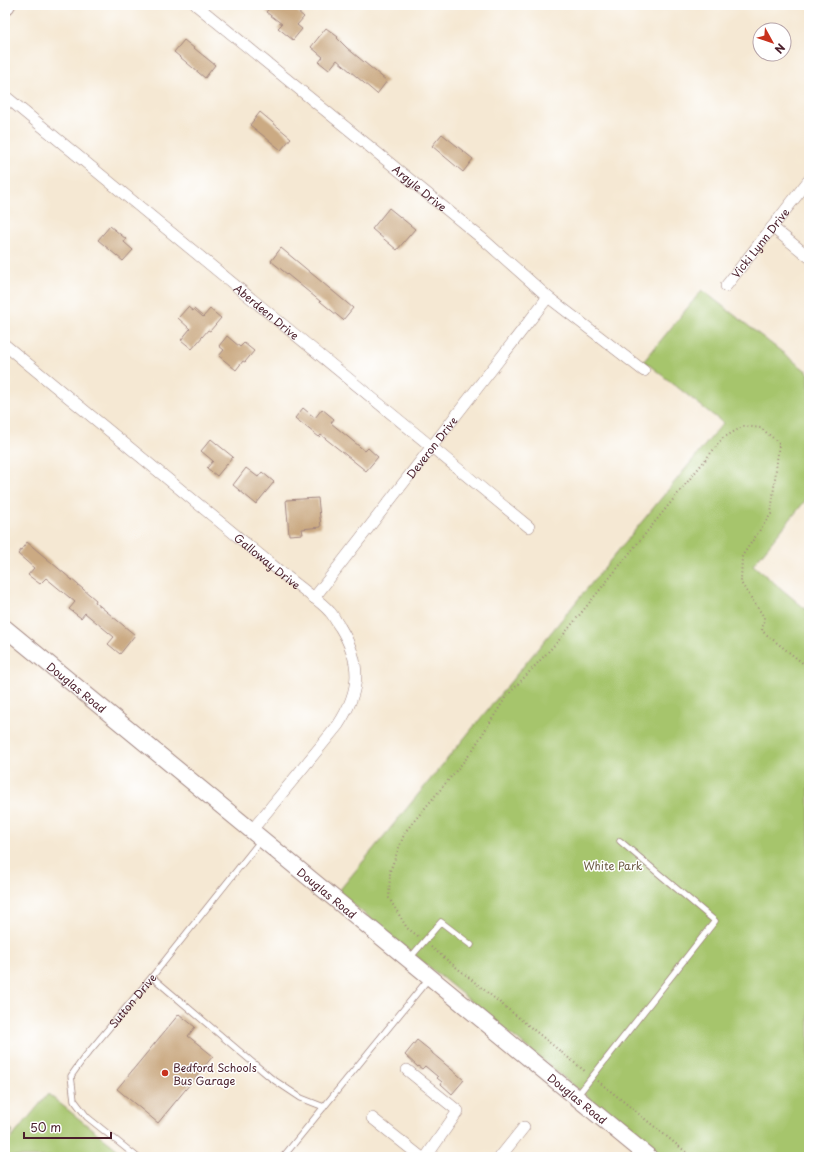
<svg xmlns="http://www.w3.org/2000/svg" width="814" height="1162" viewBox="0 0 814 1162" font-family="'Playpen Sans',sans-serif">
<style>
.green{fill:#a6c56c;stroke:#78724c}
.forest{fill:#84aa60;stroke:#676446}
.building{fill:#cbaa83}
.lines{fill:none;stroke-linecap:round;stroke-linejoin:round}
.lane-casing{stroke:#a0847f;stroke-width:7}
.street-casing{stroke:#a0847f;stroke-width:12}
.secondary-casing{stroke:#a0847f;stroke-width:18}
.path{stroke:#a0847f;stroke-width:2;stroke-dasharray:1 3;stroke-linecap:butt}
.lane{stroke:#fff;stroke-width:5.5}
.street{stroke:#fff;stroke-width:11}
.secondary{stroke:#fff;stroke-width:16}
.poi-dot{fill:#c8321e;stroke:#fff;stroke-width:1.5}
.labels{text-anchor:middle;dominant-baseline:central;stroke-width:3;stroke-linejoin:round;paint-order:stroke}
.street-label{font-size:11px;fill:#4a1f2b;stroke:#fff}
.park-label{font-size:11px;fill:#6a5942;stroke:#fff}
.poi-label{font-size:11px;fill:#4a1f2b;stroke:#fff;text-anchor:start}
</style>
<rect width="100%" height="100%" fill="#fff"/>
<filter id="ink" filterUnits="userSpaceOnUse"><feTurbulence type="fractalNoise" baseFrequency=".025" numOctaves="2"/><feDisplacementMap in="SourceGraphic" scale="8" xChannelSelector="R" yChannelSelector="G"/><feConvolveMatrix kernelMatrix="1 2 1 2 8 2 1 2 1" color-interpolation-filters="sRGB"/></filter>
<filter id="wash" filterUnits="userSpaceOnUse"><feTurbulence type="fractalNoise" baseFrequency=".012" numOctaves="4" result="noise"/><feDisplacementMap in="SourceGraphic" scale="16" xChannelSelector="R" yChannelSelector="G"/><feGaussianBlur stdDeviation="0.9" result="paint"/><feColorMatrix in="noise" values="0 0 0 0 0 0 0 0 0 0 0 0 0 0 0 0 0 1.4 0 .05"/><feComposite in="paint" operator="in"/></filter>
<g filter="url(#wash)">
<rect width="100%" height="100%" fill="#f5e8d3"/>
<!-- green -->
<g class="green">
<polygon points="702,290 809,373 809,496 753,565 809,612 809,1157 657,1157 597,1105 338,892 723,423 644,361"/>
<polygon points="48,1094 127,1157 5,1157 5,1146"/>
</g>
<!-- forest -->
<polygon class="forest" points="5,1125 13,1131 5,1143"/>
<g id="blocks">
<!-- building -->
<g class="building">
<polygon points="272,5 290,5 304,17 297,25 302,29 293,40 278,28 282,24 266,12"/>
<polygon points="326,28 338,37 337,38 347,48 387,81 377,94 337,60 329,70 319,62 323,57 311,47"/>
<polygon points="184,40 215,65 205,78 174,52"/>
<polygon points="260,112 291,138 281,150 250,125"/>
<polygon points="442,134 473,159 463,172 432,146"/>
<polygon points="389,208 415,229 397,250 372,229"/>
<polygon points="110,226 126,239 124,242 133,250 123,261 98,240"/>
<polygon points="281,248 353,308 343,320 271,261"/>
<polygon points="188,307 193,311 194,309 203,317 210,309 221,318 210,331 208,330 192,349 181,340 190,329 178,318"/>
<polygon points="227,336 240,347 244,343 254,351 245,362 243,361 236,370 219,356 224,350 219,346"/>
<polygon points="303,408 315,418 322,409 334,419 331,423 365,451 368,448 378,457 366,471 321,435 319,437 295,418"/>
<polygon points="211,439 233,457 217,476 207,468 213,461 201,451"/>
<polygon points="246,468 258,477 262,472 274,482 256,504 233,485"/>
<polygon points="318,498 321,527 302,529 303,534 289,535 286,500"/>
<polygon points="27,542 96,600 95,602 135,635 120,654 108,644 114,637 85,613 81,618 69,609 75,602 46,578 40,584 28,575 34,568 18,554"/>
<polygon points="179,1014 195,1027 188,1036 213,1056 158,1123 117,1089"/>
<polygon points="417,1040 432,1052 432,1053 464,1080 452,1094 441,1084 442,1082 437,1078 438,1077 425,1066 422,1069 418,1066 418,1067 405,1055"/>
</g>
</g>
</g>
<g filter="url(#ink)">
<use href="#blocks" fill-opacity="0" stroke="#a0847f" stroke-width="1"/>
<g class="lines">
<defs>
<g id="lane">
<polyline points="409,959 441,922 471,945"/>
<polyline points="152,977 271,1078 301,1098 324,1107"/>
<polyline points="577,1096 715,921 620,841"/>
<path id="s1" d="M137,1157l-50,-40 -13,-17 -3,-24 12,-17 72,-86 106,-133"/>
<polyline points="283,1157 430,977"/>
</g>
<g id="street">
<path id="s2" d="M196,5l288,235 64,57 96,74"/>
<path id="s3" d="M5,96l524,431"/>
<polyline points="772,227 809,257"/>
<path id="s4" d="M726,286l83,-106"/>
<path id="s5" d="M5,345l272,224c10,8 21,16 32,25 7,5 15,11 21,18 4,4 6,10 10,15 22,36 21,63 -2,98l-86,105"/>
<path id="s6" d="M314,598l234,-301"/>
<polyline points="407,1070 458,1111 426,1157"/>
<polyline points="372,1118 421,1157"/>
<polyline points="500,1157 524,1127"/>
</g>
<g id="secondary">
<polyline points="5,7 7,5"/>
<path id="s7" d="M5,628l644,529"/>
</g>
</defs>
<!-- lane casing -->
<use href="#lane" class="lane-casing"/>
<!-- street casing -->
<use href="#street" class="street-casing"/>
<!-- secondary casing -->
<use href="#secondary" class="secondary-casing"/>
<!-- path -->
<g class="path">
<polyline points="418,936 407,928 389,898 390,871 405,832 470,754 506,697 560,639 723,438 744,426 761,428 779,443 771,514 742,556 741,583 764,617 762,631 809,668"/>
<polyline points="431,947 586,1072"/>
<polyline points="598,1081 692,1157"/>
</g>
<!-- lane -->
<use href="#lane" class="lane"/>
<!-- street -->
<use href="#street" class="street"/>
<!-- secondary -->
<use href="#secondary" class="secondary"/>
</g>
</g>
<!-- markers -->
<circle class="poi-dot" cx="165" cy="1073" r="4"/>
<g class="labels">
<!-- street labels -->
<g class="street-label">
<text stroke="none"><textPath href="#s2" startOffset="289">Argyle Drive</textPath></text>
<text stroke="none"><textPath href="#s4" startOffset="55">Vicki Lynn Drive</textPath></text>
<text stroke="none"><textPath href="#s3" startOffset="339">Aberdeen Drive</textPath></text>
<text stroke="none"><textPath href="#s6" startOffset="191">Deveron Drive</textPath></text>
<text stroke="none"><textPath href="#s5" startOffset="340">Galloway Drive</textPath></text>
<text stroke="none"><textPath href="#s7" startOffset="93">Douglas Road</textPath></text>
<text stroke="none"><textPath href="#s7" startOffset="417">Douglas Road</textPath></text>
<text stroke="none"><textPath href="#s1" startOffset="207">Sutton Drive</textPath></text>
<text stroke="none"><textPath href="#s7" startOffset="741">Douglas Road</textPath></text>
</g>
<!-- park labels -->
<g class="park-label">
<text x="613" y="865">White Park</text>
</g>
<!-- poi labels -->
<g class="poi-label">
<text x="173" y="1067">Bedford Schools<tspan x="173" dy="13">Bus Garage</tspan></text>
</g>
</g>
<!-- margin -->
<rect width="814" height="1162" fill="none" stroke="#fff" stroke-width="20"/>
<!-- north arrow -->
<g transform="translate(772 42) rotate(130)"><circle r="19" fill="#ffffff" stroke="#b7a5aa"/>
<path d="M0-3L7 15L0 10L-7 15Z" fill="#c8321e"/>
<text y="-6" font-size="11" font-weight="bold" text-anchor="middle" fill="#4a1f2b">N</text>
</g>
<!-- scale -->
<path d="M24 1132v6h87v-6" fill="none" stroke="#4a1f2b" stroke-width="2"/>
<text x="30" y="1132" font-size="12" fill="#4a1f2b" stroke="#ffffff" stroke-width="3" paint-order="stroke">50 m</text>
</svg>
